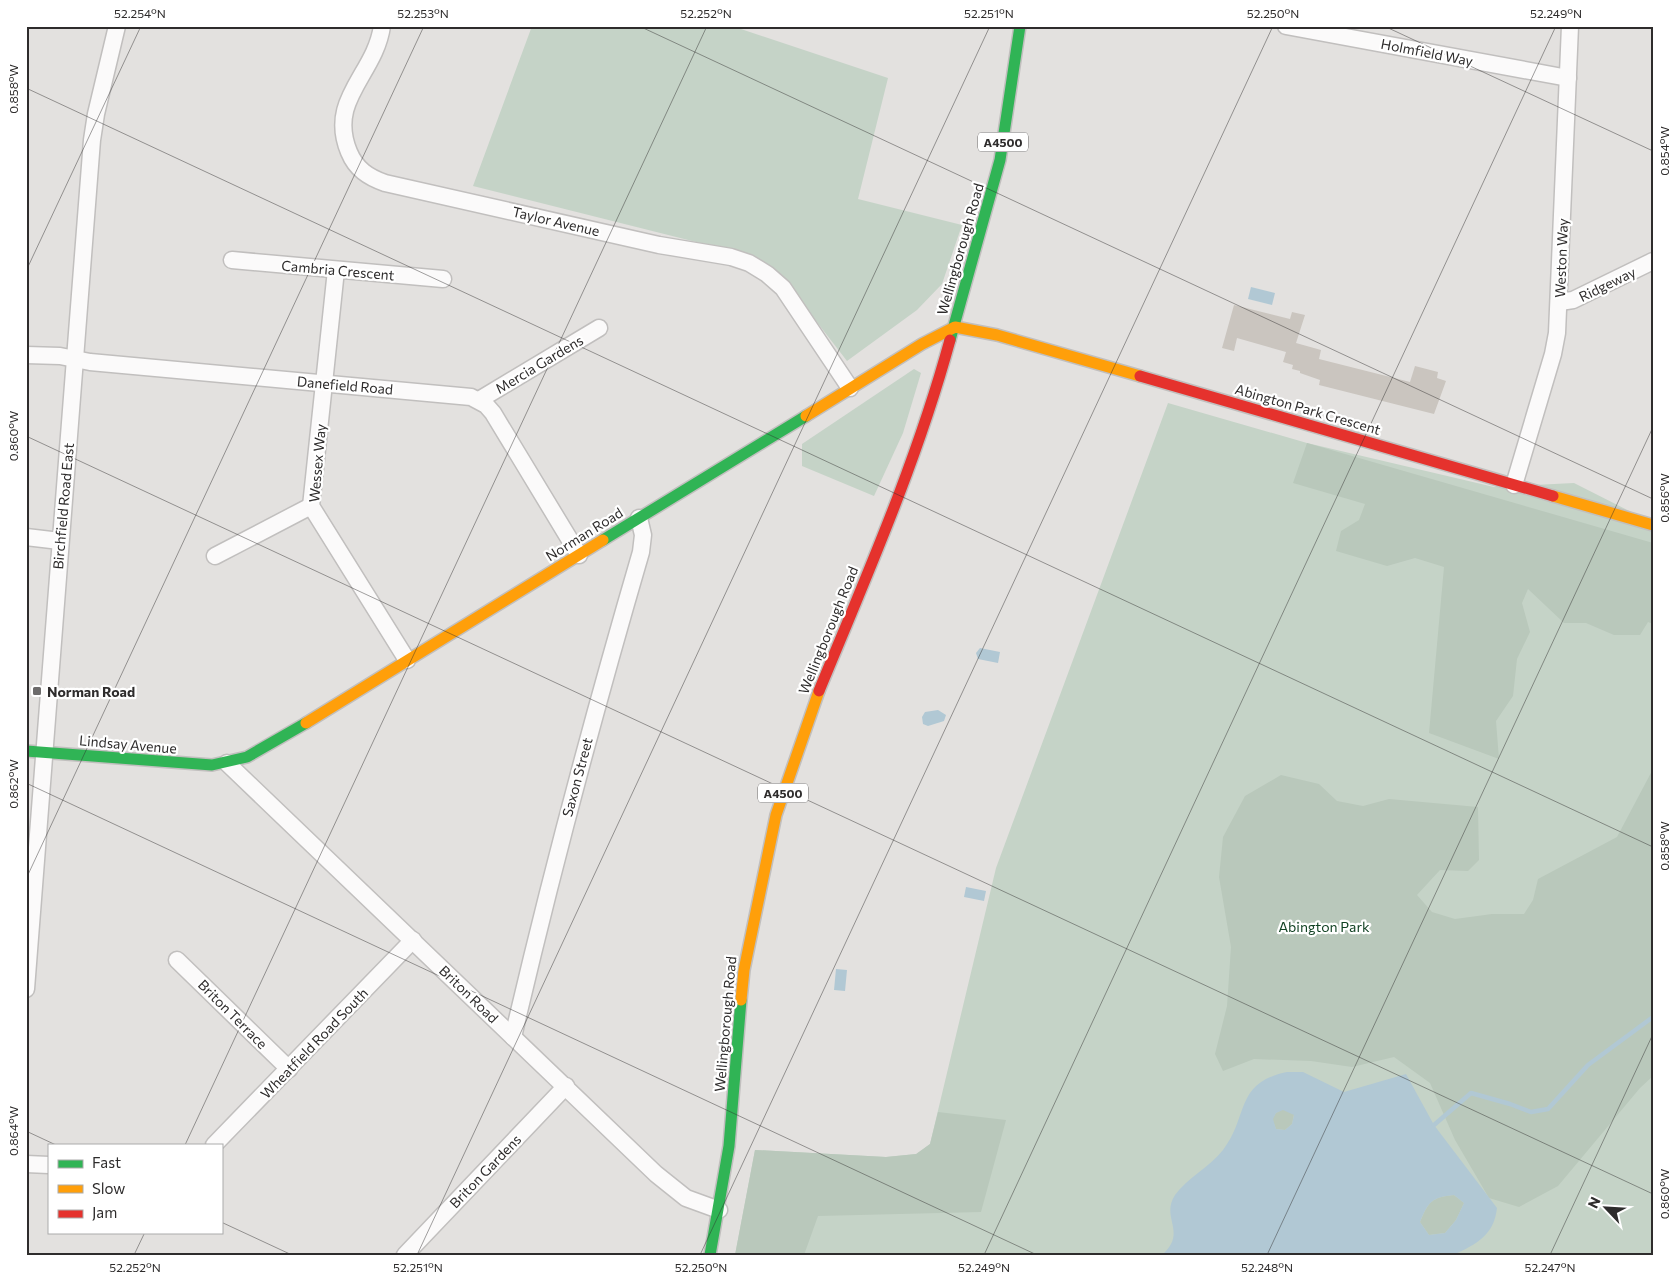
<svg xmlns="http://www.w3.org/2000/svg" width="1679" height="1281" viewBox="0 0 1679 1281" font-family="Commissioner,sans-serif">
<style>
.green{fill:#c5d3c7}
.forest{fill:#b9c8bb}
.water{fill:#b1c8d4;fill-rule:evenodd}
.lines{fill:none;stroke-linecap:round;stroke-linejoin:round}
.stream{stroke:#b1c8d4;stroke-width:4.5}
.building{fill:#cac5bf}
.street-casing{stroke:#c1bfbe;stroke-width:19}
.fast-casing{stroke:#c1bfbe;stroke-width:14}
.slow-casing{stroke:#c1bfbe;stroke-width:14}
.jam-casing{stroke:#c1bfbe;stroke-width:14}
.street{stroke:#fbfafa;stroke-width:16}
.fast{stroke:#30b455;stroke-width:11}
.slow{stroke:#ff9f0a;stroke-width:11}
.jam{stroke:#e5322d;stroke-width:11}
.ticks{fill:none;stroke:#2e2c2c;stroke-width:1;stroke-opacity:0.45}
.poi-dot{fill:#6d6b6b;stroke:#fff;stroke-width:2}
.labels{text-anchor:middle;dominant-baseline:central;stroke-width:4.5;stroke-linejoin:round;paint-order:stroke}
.shield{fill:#fff;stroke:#6d6b6b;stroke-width:1}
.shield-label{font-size:12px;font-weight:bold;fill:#2e2c2c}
.street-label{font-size:14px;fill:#2e2c2c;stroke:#fff}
.poi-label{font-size:14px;font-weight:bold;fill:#2e2c2c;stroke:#fff;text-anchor:start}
.park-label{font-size:14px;fill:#114223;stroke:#fff}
.neatline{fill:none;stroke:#2e2c2c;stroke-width:2}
.ticks-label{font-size:12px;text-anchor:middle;fill:#2e2c2c}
</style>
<rect width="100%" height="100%" fill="#e3e1df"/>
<!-- green -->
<g class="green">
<polygon points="532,26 732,26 888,78 858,199 962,225 942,284 917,310 847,361 792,290 728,250 473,186"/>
<polygon points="914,369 921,373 903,433 874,496 802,466 802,444"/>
<polygon points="1168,403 1307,443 1494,487 1574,483 1653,523 1653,1255 735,1255 755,1150 886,1157 917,1154 930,1144 996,868"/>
</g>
<!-- forest -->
<g class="forest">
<polygon points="1307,443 1653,543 1653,624 1648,622 1640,635 1614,635 1586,623 1564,623 1528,589 1522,603 1530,632 1517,659 1513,696 1496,721 1499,759 1429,733 1444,567 1415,558 1387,566 1336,551 1341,531 1359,520 1365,504 1293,483"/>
<polygon points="1653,769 1653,1076 1640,1088 1558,1186 1519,1207 1489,1198 1455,1140 1430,1083 1394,1057 1352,1067 1311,1061 1254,1059 1223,1071 1215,1054 1227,1006 1231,947 1219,877 1223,837 1245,796 1281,775 1319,784 1337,801 1363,806 1389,799 1478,807 1479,860 1468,871 1440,870 1417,895 1432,912 1455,919 1492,914 1524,914 1533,900 1538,879 1617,837"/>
<polygon points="1283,1109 1294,1114 1292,1124 1285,1130 1276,1129 1272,1119 1276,1113"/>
<polygon points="938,1112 1006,1120 981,1212 818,1216 804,1255 735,1255 755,1150 886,1157 916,1154 930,1144"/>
<path d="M1454,1195l10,8 -8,17 -11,13 -16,2 -9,-13c8,-20 12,-25 34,-27z"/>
</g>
<!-- water -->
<g class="water">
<polygon points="1251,287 1275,293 1272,305 1248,299"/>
<polygon points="980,648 1000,652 998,663 978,659 976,653"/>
<polygon points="938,710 946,715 944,721 928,726 923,724 922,717 925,712"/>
<polygon points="966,887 986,891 984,901 964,897"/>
<polygon points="836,969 847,970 845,991 834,990"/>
<path d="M1287,1072h16l41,20 62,-18 28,51 63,83c-3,27 -20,36 -44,47h-291c26,-23 -2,-37 13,-60 12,-17 35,-28 48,-45 26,-33 11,-67 64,-78zM1283,1110l11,5 -2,9 -7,6 -9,-1 -3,-10 3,-6zM1454,1195l10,8 -8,17 -11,13 -16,2 -9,-13c8,-20 12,-25 34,-27z"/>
</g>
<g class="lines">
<!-- stream -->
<polyline class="stream" points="1434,1125 1471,1093 1510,1104 1531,1112 1548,1109 1588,1065 1653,1017"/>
</g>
<!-- building -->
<polygon class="building" points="1234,305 1290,319 1292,312 1305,315 1296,343 1321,350 1319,359 1410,382 1415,366 1438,372 1437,378 1446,381 1434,414 1319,385 1320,380 1300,373 1300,371 1292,369 1293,365 1283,362 1286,352 1237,338 1234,351 1222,348"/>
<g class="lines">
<defs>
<g id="street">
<path d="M382,26c-7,49 -55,73 -33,126 7,17 19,25 36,31l274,62 72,12 18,6 18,11 16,14 67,100"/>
<polyline points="1286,26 1568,78"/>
<polyline points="232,260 443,279"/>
<polyline points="336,270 311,506 407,660"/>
<polyline points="1560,302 1573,300 1653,261"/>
<polyline points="26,355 60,356 90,362 471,397 486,405 493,413 579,555"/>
<polyline points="479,400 599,328"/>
<polyline points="1514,485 1553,354 1557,333 1570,26"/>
<polyline points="26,537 60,541"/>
<polyline points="215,556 311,506"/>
<polyline points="227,763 656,1174 686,1198 719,1210"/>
<polyline points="177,960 289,1069"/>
<polyline points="26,989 92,140 96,114 117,26"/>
<path d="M513,1037c38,-163 81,-324 128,-485l2,-17 -4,-17"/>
<polyline points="214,1145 413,940"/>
<polyline points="26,1164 49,1165"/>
<polyline points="405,1255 566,1086"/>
</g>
<g id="fast">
<polyline points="950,340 1000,160 1020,26"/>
<polyline points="603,540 806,416"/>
<polyline points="26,751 212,765 247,757 306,723"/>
<polyline points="710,1255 729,1146 741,1000"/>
</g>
<g id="slow">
<polyline points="806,416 922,344 955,327 997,335 1140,376"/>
<polyline points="1553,496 1653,525"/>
<polyline points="306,723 603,540"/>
<polyline points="741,1000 744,970 776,815 819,691"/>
</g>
<g id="jam">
<polyline points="1140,376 1553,496"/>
<path d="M819,691c48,-116 98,-230 131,-351"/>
</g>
</defs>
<!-- street casing -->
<use href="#street" class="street-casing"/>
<!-- fast casing -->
<use href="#fast" class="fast-casing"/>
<!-- slow casing -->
<use href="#slow" class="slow-casing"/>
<!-- jam casing -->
<use href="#jam" class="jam-casing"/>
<!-- street -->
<use href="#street" class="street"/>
<!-- fast -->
<use href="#fast" class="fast"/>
<!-- slow -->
<use href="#slow" class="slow"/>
<!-- jam -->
<use href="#jam" class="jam"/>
</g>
<!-- ticks -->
<path class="ticks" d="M639,26l1014,473M1384,26l269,125M26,88l1627,759M26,271l115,-245M26,436l1627,758M26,783l1011,472M26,879l398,-853M26,1131l30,14M185,1145l522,-1119M221,1222l71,33M134,1255l11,-23M417,1255l573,-1229M700,1255l573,-1229M984,1255l572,-1229M1267,1255l386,-828M1550,1255l103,-221"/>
<!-- markers -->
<rect class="poi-dot" x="32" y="686" width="10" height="10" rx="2.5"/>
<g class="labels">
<!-- shield labels -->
<g class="shield">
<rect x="978" y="132.5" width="50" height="19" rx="4"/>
<rect x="758" y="783.5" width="50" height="19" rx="4"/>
</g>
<g class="shield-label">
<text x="1003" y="142">A4500</text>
<text x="783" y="793">A4500</text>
</g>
<!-- street labels -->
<g class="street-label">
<text transform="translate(1427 52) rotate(11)">Holmfield Way</text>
<text transform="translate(556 221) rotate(13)">Taylor Avenue</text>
<text transform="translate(960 249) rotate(-74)">Wellingborough Road</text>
<text transform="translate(1561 258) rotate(-88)">Weston Way</text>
<text transform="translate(338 270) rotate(5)">Cambria Crescent</text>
<text transform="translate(1607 284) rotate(-26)">Ridgeway</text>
<text transform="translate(539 364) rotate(-31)">Mercia Gardens</text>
<text transform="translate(345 385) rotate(5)">Danefield Road</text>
<text transform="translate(1308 409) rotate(16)">Abington Park Crescent</text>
<text transform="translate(317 463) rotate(-85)">Wessex Way</text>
<text transform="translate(63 506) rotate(-85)">Birchfield Road East</text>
<text transform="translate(584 534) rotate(-32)">Norman Road</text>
<text transform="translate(828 630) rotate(-68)">Wellingborough Road</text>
<text transform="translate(128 744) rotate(5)">Lindsay Avenue</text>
<text transform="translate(577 777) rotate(-75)">Saxon Street</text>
<text transform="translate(469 994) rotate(44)">Briton Road</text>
<text transform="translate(233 1014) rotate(45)">Briton Terrace</text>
<text transform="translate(725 1024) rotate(-85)">Wellingborough Road</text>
<text transform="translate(314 1043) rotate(-46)">Wheatfield Road South</text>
<text transform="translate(485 1171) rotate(-46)">Briton Gardens</text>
</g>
<!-- poi labels -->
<g class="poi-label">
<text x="47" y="691">Norman Road</text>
</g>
<!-- park labels -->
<g class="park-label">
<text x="1324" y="926">Abington Park</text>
</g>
</g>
<!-- border -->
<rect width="1679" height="1281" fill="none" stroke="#ffffff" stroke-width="55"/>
<!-- legend -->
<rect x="48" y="1144" width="175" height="90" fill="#ffffff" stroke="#ababab"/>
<rect x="58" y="1160" width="25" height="8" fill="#30b455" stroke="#ababab"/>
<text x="92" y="1168" font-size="15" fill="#2e2c2c">Fast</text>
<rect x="58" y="1185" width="25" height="8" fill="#ff9f0a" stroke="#ababab"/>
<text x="92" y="1194" font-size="15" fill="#2e2c2c">Slow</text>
<rect x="58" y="1210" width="25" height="8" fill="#e5322d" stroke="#ababab"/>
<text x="92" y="1218" font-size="15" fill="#2e2c2c">Jam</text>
<!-- north arrow -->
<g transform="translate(1606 1208) rotate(295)" stroke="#ffffff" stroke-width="4" paint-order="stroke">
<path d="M0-4L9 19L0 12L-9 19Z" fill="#2e2c2c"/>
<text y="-8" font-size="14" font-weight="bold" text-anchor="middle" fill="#2e2c2c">N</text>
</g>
<rect x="28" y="28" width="1624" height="1226" class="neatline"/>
<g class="ticks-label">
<text x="140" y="18">52.254°N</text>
<text x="423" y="18">52.253°N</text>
<text x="706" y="18">52.252°N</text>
<text x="989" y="18">52.251°N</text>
<text x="1273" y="18">52.250°N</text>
<text x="1556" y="18">52.249°N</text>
<text transform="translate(14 89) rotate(-90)" y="4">0.858°W</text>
<text transform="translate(1665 151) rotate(-90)" y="4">0.854°W</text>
<text transform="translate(14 436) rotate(-90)" y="4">0.860°W</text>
<text transform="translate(1665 498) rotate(-90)" y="4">0.856°W</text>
<text transform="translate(14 784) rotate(-90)" y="4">0.862°W</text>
<text transform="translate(1665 846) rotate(-90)" y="4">0.858°W</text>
<text transform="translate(14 1131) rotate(-90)" y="4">0.864°W</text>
<text transform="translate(1665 1194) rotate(-90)" y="4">0.860°W</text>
<text x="135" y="1272">52.252°N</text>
<text x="418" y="1272">52.251°N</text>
<text x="701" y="1272">52.250°N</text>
<text x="984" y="1272">52.249°N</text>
<text x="1267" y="1272">52.248°N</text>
<text x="1550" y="1272">52.247°N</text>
</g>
</svg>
